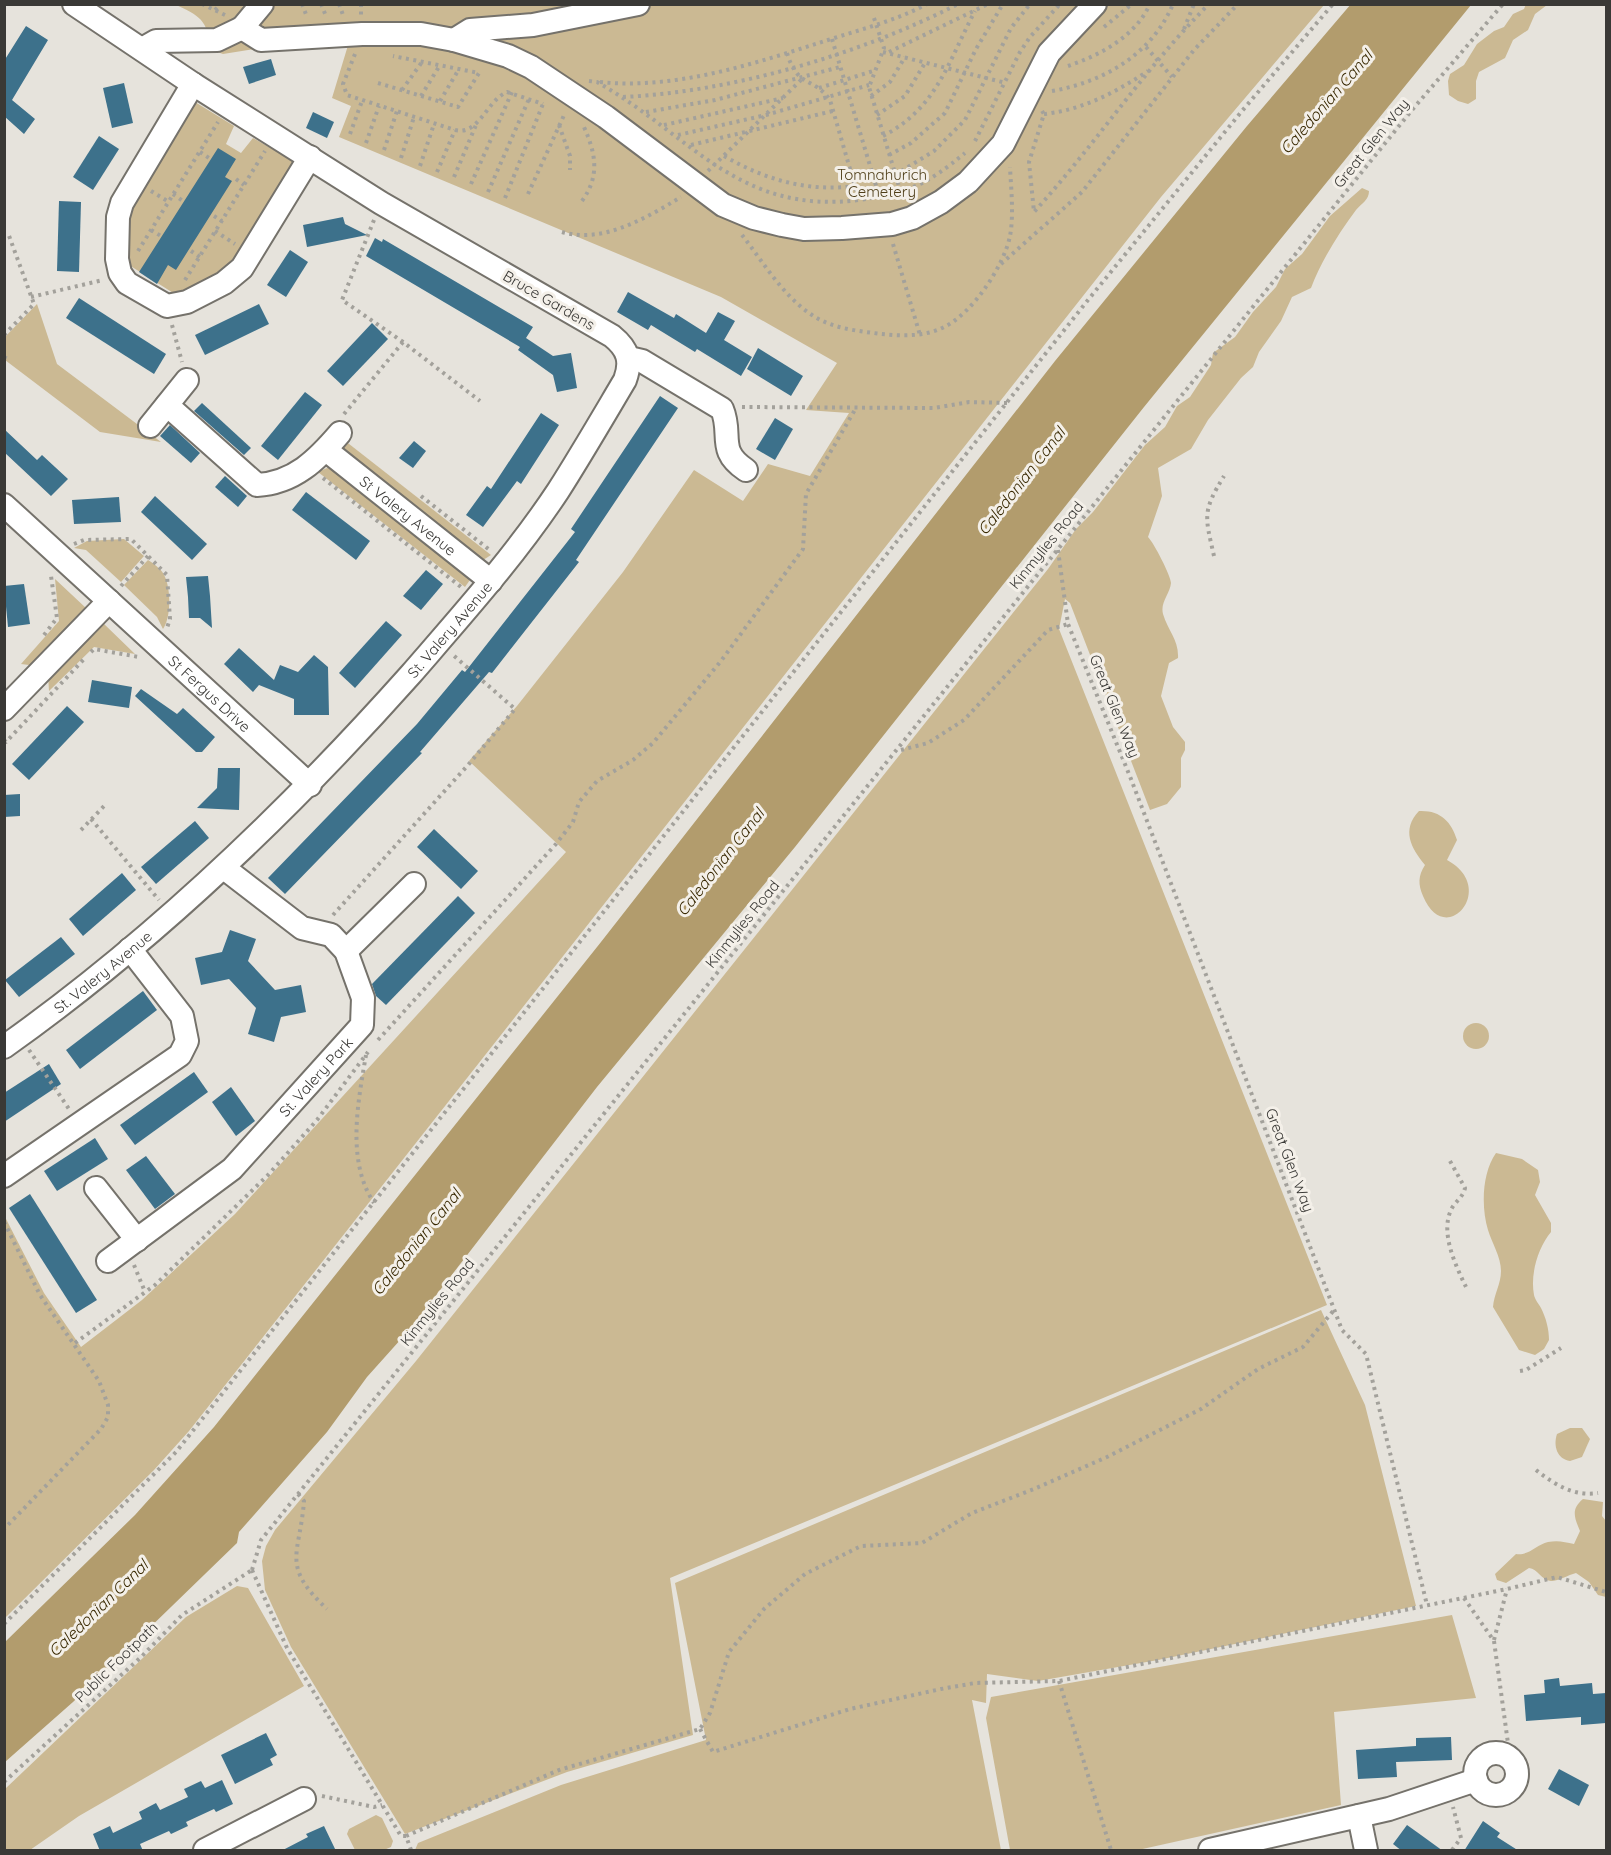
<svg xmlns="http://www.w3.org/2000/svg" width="1611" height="1855" viewBox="0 0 1611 1855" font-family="Quicksand,sans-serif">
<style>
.green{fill:#cbb993}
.water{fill:#b29c6d}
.building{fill:#3d718b}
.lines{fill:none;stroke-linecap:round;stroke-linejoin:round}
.minor-casing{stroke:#75726b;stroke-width:26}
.path{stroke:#a3a19b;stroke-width:4;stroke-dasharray:3 4.5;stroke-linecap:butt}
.minor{stroke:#fff;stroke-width:22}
.labels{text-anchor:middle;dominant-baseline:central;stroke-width:6;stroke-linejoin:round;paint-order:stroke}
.street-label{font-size:15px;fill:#3a3936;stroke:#f4f0e9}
.park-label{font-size:15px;fill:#4f3e18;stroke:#f4f0e9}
.water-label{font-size:16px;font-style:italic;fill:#382800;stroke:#f4f0e9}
</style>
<rect width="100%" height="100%" fill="#e6e3dc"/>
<!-- green -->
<g class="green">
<polygon points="1526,4 1547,5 1535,14 1528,30 1513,40 1505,58 1479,72 1476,81 1476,99 1468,104 1458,101 1449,95 1448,81 1450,74 1464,65 1477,44 1494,31 1504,27 1513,14 1524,9"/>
<path d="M176,5h1148l-163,192 -972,1234 -35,39 -149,148 -1,-403 40,78 37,54 61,-47 93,-86 331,-362 -97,-91 48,-55 106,-134 71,-102 49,31 25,-37 42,12 39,-63 -43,-3 31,-47 -116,-66 -382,-160 12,-31 -19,-8 17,-56 -56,1 -70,11 -14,-5c1,-27 -10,-34 -33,-44z"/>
<polygon points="195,102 234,126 226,144 241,153 253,138 293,161 294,165 228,269 178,296 129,265 124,252 126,214"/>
<path d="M1362,188l7,3c0,9 -7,12 -13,19 -17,23 -35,51 -45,78l-19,9 -11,24 -22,31 -6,15 -12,11 -33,42 -17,29 -33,19 4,28 -14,41c6,6 23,39 23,46 -1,11 -11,19 -8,31 5,17 16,26 15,44l-9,5 -8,33 12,31 12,15v8l-4,8v29l-14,17 -17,6 -80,-207 -5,-4 -6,30 268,676 -657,273 23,157 -126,37 -162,62 -114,-187 -26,-57 -3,-29 4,-15 9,-16 141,-169 632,-792 28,-40 17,-17 52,-67 20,-18 12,-21 13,-9 21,-32 2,-12 22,-16 18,-25 23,-25 9,-18 17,-15 28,-38z"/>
<polygon points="37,304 57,364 161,442 100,432 5,360 4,338"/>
<polygon points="344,440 491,555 480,562 341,450"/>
<polygon points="327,468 332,469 472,577 465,587 318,472"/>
<polygon points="124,539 144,556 121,582 86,550 74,548 87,541"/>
<path d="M148,560c6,4 15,10 17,17 6,13 6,41 -2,52l-6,-12 -33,-32z"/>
<polygon points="55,579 87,609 37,666 21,664 59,621"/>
<polygon points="103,623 135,654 94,647 49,691 48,675"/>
<path d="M1419,811c21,-1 32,10 38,29l-10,20c52,28 -2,90 -24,36 -5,-12 -5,-20 2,-31 -14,-17 -24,-35 -6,-54z"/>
<circle cx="1476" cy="1036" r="13"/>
<path d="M1496,1153l26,6 16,11 2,12 -5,13 16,28v9c-13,16 -21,42 -17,63 1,5 5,9 7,13 5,10 8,21 8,32l-5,9 -9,6 -16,-5 -26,-43c1,-13 8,-23 8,-36 0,-14 -9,-28 -13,-41 -7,-23 -6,-57 8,-77z"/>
<polygon points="1321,1310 1365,1405 1416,1606 1158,1660 1038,1681 987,1674 986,1703 972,1700 1001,1850 415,1850 418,1843 561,1785 706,1740 675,1583"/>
<path d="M1570,1428h12l8,11 -8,18 -12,4c-13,-2 -17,-15 -13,-27z"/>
<path d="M1583,1499l20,3 -1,14 4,5v76l-8,-2 -9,-13 -13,-9c-8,2 -17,8 -25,8 -10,-1 -13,-12 -22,-13l-23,15 -9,-3 -2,-6 21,-20c13,2 20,-9 32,-12 10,-2 17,0 26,2l6,-13c-6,-14 -9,-22 3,-32z"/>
<polygon points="237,1586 248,1588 304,1686 79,1816 30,1850 5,1850 5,1789 186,1617"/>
<polygon points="1452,1615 1476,1698 1334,1712 1341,1805 1138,1850 1010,1850 986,1718 991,1697"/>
<polygon points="376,1815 382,1818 393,1841 391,1847 384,1850 355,1850 347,1834 349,1829"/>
</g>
<!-- water -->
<polygon class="water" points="1351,4 1471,5 1144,407 795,847 597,1087 410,1329 367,1377 327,1432 239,1532 237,1543 73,1702 5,1762 5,1642 135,1515 214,1427 601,942 1055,361 1247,126"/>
<!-- building -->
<g class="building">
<polygon points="26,26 48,40 12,100 35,119 24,134 4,116 4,61"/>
<polygon points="271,59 276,75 249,84 243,67"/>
<polygon points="124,83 133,123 112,128 103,88"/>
<polygon points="313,112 334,122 327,138 306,128"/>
<polygon points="99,136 119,149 93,190 73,177"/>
<polygon points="218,148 236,159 225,177 232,181 176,270 168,265 157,284 139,272"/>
<polygon points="59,201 81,202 79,272 57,271"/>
<polygon points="343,217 345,224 367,235 307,247 303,225"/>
<polygon points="375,238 382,242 383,239 533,327 526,338 553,356 571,353 577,388 557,392 553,375 518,350 520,347 366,256"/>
<polygon points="290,250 308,262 286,297 267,285"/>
<polygon points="628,292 674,318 676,314 706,333 718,312 735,321 724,340 752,357 741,376 697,349 695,352 651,325 648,330 617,312"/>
<polygon points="79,298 166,354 154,374 66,318"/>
<polygon points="259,304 269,324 205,355 195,335"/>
<polygon points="372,323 388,339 343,386 327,371"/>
<polygon points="758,348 803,376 791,396 747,369"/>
<polygon points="305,392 322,405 278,460 261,446"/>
<polygon points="660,396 678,408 576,560 579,562 492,673 489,672 420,752 422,753 285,894 268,878 417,724 462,670 465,672 575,532 571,529"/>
<polygon points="202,403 251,448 244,455 194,411"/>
<polygon points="541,413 559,425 521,484 517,481 483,527 466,515 487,486 491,489"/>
<polygon points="775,418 793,429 775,460 756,449"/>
<polygon points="170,425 200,453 191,463 160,436"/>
<polygon points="4,429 37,460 42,455 68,479 51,496 4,452"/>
<polygon points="414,441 426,451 413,468 399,458"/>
<polygon points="225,476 247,496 238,507 215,487"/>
<polygon points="306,492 370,541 356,560 292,510"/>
<polygon points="155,496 207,544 192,560 141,512"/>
<polygon points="119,497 121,522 74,524 72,500"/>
<polygon points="426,570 443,584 421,610 403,596"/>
<polygon points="208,576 210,596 212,628 200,618 189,618 188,597 186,577"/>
<polygon points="24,584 30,624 8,627 4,586"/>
<polygon points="386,621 402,635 355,688 339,673"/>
<polygon points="239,648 274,680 280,665 298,672 314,655 328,667 329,715 294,715 294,699 259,685 253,692 224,664"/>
<polygon points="92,680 132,687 129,708 88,702"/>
<polygon points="141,689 177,714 183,708 215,737 202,752 196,752 135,696"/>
<polygon points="67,706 84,722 29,780 12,764"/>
<polygon points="218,768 240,768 239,810 197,808 217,788"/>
<polygon points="20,794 20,816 4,817 4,795"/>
<polygon points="195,821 209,838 156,884 141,867"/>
<polygon points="434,829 478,871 461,889 417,847"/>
<polygon points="122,873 136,890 83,936 69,919"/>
<polygon points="458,896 475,913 386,1005 376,996 372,984"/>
<polygon points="230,930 256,939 248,961 275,990 301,985 306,1012 281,1017 274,1042 248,1034 256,1008 229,979 201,985 195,958 222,952"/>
<polygon points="61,937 75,954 19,997 5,980"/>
<polygon points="143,991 157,1010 80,1069 66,1050"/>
<polygon points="49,1064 61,1084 4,1122 4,1093"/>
<polygon points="194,1072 208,1092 135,1145 120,1125"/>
<polygon points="231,1087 255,1121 236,1136 212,1102"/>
<polygon points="95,1138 108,1159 57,1191 44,1171"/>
<polygon points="146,1156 175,1194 155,1209 126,1170"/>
<polygon points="30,1194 97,1300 76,1313 9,1208"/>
<polygon points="1559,1678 1560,1686 1592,1683 1593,1694 1606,1693 1606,1723 1581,1725 1581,1717 1526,1721 1524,1695 1545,1693 1544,1680"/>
<polygon points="266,1733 277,1755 270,1759 273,1765 235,1784 221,1755"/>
<polygon points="1451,1737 1452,1760 1396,1762 1397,1777 1358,1779 1356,1750 1416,1746 1416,1738"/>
<polygon points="1559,1769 1589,1785 1579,1806 1548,1789"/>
<polygon points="222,1780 233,1804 216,1812 214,1809 186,1822 188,1826 171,1834 169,1831 140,1844 143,1851 100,1851 93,1834 110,1826 113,1833 142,1819 139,1812 156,1803 160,1810 188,1797 184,1789 201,1781 205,1788"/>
<polygon points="1483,1821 1500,1833 1497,1837 1519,1851 1464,1851"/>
<polygon points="1407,1825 1421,1835 1443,1851 1402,1851 1393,1844"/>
<polygon points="324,1826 336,1851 281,1851 308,1837 306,1834"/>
</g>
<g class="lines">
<defs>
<g id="minor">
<polyline points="262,4 242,28 261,40 362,34 421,34 454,40 508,56 531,67 606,117 723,205 754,218 782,225 804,229 842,228 892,224 912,218 941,202 968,182 1003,144 1049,53 1095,4"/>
<polyline points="454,40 470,30 533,25 638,4"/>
<polyline points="142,49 156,41 217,40 242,28"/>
<polyline points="193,84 122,203 118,217 117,259 120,273 127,283 167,306 187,302 224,283 242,268 310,157"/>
<path d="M629,358l13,3 80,48c11,26 -6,41 24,61"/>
<path d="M167,405l90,80c37,-2 60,-25 83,-52"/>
<polyline points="150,426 187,380"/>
<path id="s1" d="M326,450l165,131"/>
<path id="s2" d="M4,505l306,280"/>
<polyline points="4,709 109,601"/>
<polyline points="346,951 414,884"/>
<path id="s3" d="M4,1047c151,-107 284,-235 407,-373 51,-59 104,-118 147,-183 23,-36 45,-74 67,-111 7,-19 3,-31 -13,-44l-231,-133 -188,-119 -119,-80"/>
<polyline points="4,1176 180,1055 187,1041 182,1016 130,949"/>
<polyline points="96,1188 137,1240"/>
<path id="s4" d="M108,1261l124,-92 130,-144 1,-27 -17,-47 -15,-16 -29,-7 -78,-60"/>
<circle cx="1496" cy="1774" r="21"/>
<polyline points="1359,1816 1366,1850"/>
<polyline points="205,1850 304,1799"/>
<polyline points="1210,1850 1389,1809 1476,1780"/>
</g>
</defs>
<!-- minor casing -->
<use href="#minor" class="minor-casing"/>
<!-- path -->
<g class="path">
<polyline points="202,4 225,15"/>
<polyline points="302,4 307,17"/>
<polyline points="321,4 326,16"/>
<polyline points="339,4 343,15"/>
<polyline points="361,4 361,15"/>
<polyline points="215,10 221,4"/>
<polyline points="874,18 884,48 869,87 901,193"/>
<polyline points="1104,27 1132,4"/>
<polyline points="1184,29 1194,4"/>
<polyline points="832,39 880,199"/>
<polyline points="1146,47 1172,77"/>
<polyline points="883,52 1006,83"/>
<polyline points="889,52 988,4"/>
<path d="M787,53c11,36 26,23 43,47l29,100"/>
<path d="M355,54l-12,30 4,11 108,35c24,6 32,-30 52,-38l36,12"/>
<path d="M1068,66c32,-11 67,-29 82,-62"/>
<path d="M589,81l8,1c95,54 141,133 262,118 50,-7 67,-15 106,-47"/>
<path d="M600,82c77,8 156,-19 228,-42 34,-11 67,-19 99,-36"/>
<polyline points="378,83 458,107 479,73 393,56"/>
<polyline points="819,88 873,71"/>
<polyline points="402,90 422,62"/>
<path d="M1052,91c52,-9 100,-37 121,-87"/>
<polyline points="421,96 440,65"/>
<polyline points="871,96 890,82 905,57"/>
<path d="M623,97c109,-5 238,-43 335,-93"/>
<polyline points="440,101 459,69"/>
<path d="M1042,111l2,3 -15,48 5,50c61,-67 111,-144 175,-208"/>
<polyline points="646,112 715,100 840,67"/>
<path d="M1044,114c39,-4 72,-22 104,-43"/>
<polyline points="877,115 905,96 925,63"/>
<polyline points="559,125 570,156 570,170"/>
<polyline points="664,125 783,98"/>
<polyline points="350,134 362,101"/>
<polyline points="678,135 766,115 869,85"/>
<path d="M883,136c54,-28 65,-74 92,-125"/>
<polyline points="975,141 1020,52 1030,37 1060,4"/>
<polyline points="366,143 379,106"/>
<polyline points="691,145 833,111"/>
<polyline points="384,150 397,111"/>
<polyline points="200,152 209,158"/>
<polyline points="889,155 911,143 945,113 976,49 1003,4"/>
<path d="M724,156c42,24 83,36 131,30"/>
<polyline points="401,158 414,117"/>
<polyline points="420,166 434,124"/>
<polyline points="708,171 802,79"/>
<polyline points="437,172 455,130"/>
<polyline points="895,175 934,151 965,120 1011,28 1030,4"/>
<polyline points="454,177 476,125"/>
<polyline points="236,179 244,185"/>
<polyline points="471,184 512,92"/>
<polyline points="151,191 169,202"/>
<polyline points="488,192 529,99"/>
<polyline points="173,194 183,201"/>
<polyline points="528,194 565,113"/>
<polyline points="505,198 543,104"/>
<path d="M582,201c18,-25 14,-47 2,-74"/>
<polyline points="214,216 222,221"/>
<polyline points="374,220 342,300 403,342 480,401"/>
<polyline points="151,230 161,236"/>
<polyline points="215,231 235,244"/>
<path d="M562,232c41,12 84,-14 119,-35"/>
<path d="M742,235c22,28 42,63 73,82 20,12 44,14 66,17 21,2 44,3 63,-7 28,-13 60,-61 66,-91 4,-21 1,-48 0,-69"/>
<polyline points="893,244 920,335"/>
<polyline points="138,251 218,122"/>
<polyline points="191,251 200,257"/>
<polyline points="1001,264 1082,192 1194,50 1238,4"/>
<polyline points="185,280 265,151"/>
<polyline points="31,297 103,280"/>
<polyline points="172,325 182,362"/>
<polyline points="4,335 34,304 8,233"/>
<polyline points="4,357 8,359"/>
<polyline points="742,407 934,408 969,402 1007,403"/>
<polyline points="344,414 403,342"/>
<polyline points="323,478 461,587"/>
<polyline points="421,496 491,551"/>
<polyline points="74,544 84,540 131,539 167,575 170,619 167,628"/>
<polyline points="1058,550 1068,624 1131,779 1342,1330 1366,1354 1427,1605"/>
<path d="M1214,556c-9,-40 -12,-44 10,-80"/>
<polyline points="121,586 148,556"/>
<polyline points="44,635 57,618 51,576"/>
<polyline points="91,652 94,649 139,657"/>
<polyline points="4,740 6,742 86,657"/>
<polyline points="901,750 928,743 964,720 1048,630 1068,624"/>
<polyline points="91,819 159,900"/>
<polyline points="81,830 107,803"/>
<polyline points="333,915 468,765 515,709 453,655"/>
<polyline points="378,1040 556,844 573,822 579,802 597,781 633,760 653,743 721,661 803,549 806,494 856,408"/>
<polyline points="29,1050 69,1109"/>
<path d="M366,1055c-8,47 -20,106 8,148"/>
<path d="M1450,1161l15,27c-2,9 -9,13 -13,20 -13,24 4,58 14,79"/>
<polyline points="4,1222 40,1295 99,1381 108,1405 108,1417 101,1429 4,1529"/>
<polyline points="134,1265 145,1292"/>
<polyline points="75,1343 155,1285 268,1175 317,1120 368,1052"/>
<polyline points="1520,1371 1526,1370 1561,1348"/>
<path d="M1536,1470c18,14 38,27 62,23"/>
<path d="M298,1494l6,7c-4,54 -24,64 23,108"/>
<polyline points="252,1570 261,1540 1260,298 1412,110 1503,4"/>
<polyline points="252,1570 287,1648 401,1836 406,1836 411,1850"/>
<polyline points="1464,1598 1494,1641 1510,1758"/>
<polyline points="4,1624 176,1452 1088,300 1242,111 1333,4"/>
<polyline points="1494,1640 1507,1589"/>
<polyline points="1059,1681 1111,1850"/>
<polyline points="700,1729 713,1752 850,1709 941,1689 975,1683 1059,1681 1507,1589 1557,1577 1606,1592"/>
<polyline points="4,1782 141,1657 182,1615 252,1570"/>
<polyline points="322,1796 374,1807 382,1805"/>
<polyline points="406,1836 559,1770 700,1729 710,1713 729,1652 764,1609 805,1574 861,1546 922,1543 972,1513 1034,1489 1107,1457 1201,1409 1258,1369 1303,1347 1334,1310"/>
<polyline points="1452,1850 1461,1838 1453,1807"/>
</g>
<!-- minor -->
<use href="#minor" class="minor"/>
</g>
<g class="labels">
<!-- street labels -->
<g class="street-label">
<text transform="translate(1371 143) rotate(-51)">Great Glen Way</text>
<text transform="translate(549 300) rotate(30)">Bruce Gardens</text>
<text stroke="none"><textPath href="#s1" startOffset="105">St Valery Avenue</textPath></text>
<text transform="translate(1046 545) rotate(-51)">Kinmylies Road</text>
<text stroke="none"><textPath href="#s3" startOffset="612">St. Valery Avenue</textPath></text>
<text stroke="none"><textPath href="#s2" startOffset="279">St Fergus Drive</textPath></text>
<text transform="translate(1115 706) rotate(68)">Great Glen Way</text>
<text transform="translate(742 924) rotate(-51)">Kinmylies Road</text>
<text stroke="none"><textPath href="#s3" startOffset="124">St. Valery Avenue</textPath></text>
<text stroke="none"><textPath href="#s4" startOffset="279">St. Valery Park</textPath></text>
<text transform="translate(1290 1160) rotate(69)">Great Glen Way</text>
<text transform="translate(437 1302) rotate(-51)">Kinmylies Road</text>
<text transform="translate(116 1662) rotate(-44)">Public Footpath</text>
</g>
<!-- park labels -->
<g class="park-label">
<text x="882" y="174">Tomnahurich<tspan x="882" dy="17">Cemetery</tspan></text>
</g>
<!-- water labels -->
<g class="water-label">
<text transform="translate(1326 102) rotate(-49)">Caledonian Canal</text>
<text transform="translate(1021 481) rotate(-52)">Caledonian Canal</text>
<text transform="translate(720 862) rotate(-52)">Caledonian Canal</text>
<text transform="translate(416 1242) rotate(-51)">Caledonian Canal</text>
<text transform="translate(98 1608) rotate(-44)">Caledonian Canal</text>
</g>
</g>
<!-- border -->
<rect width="1611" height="1855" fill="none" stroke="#3a3936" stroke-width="12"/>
</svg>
